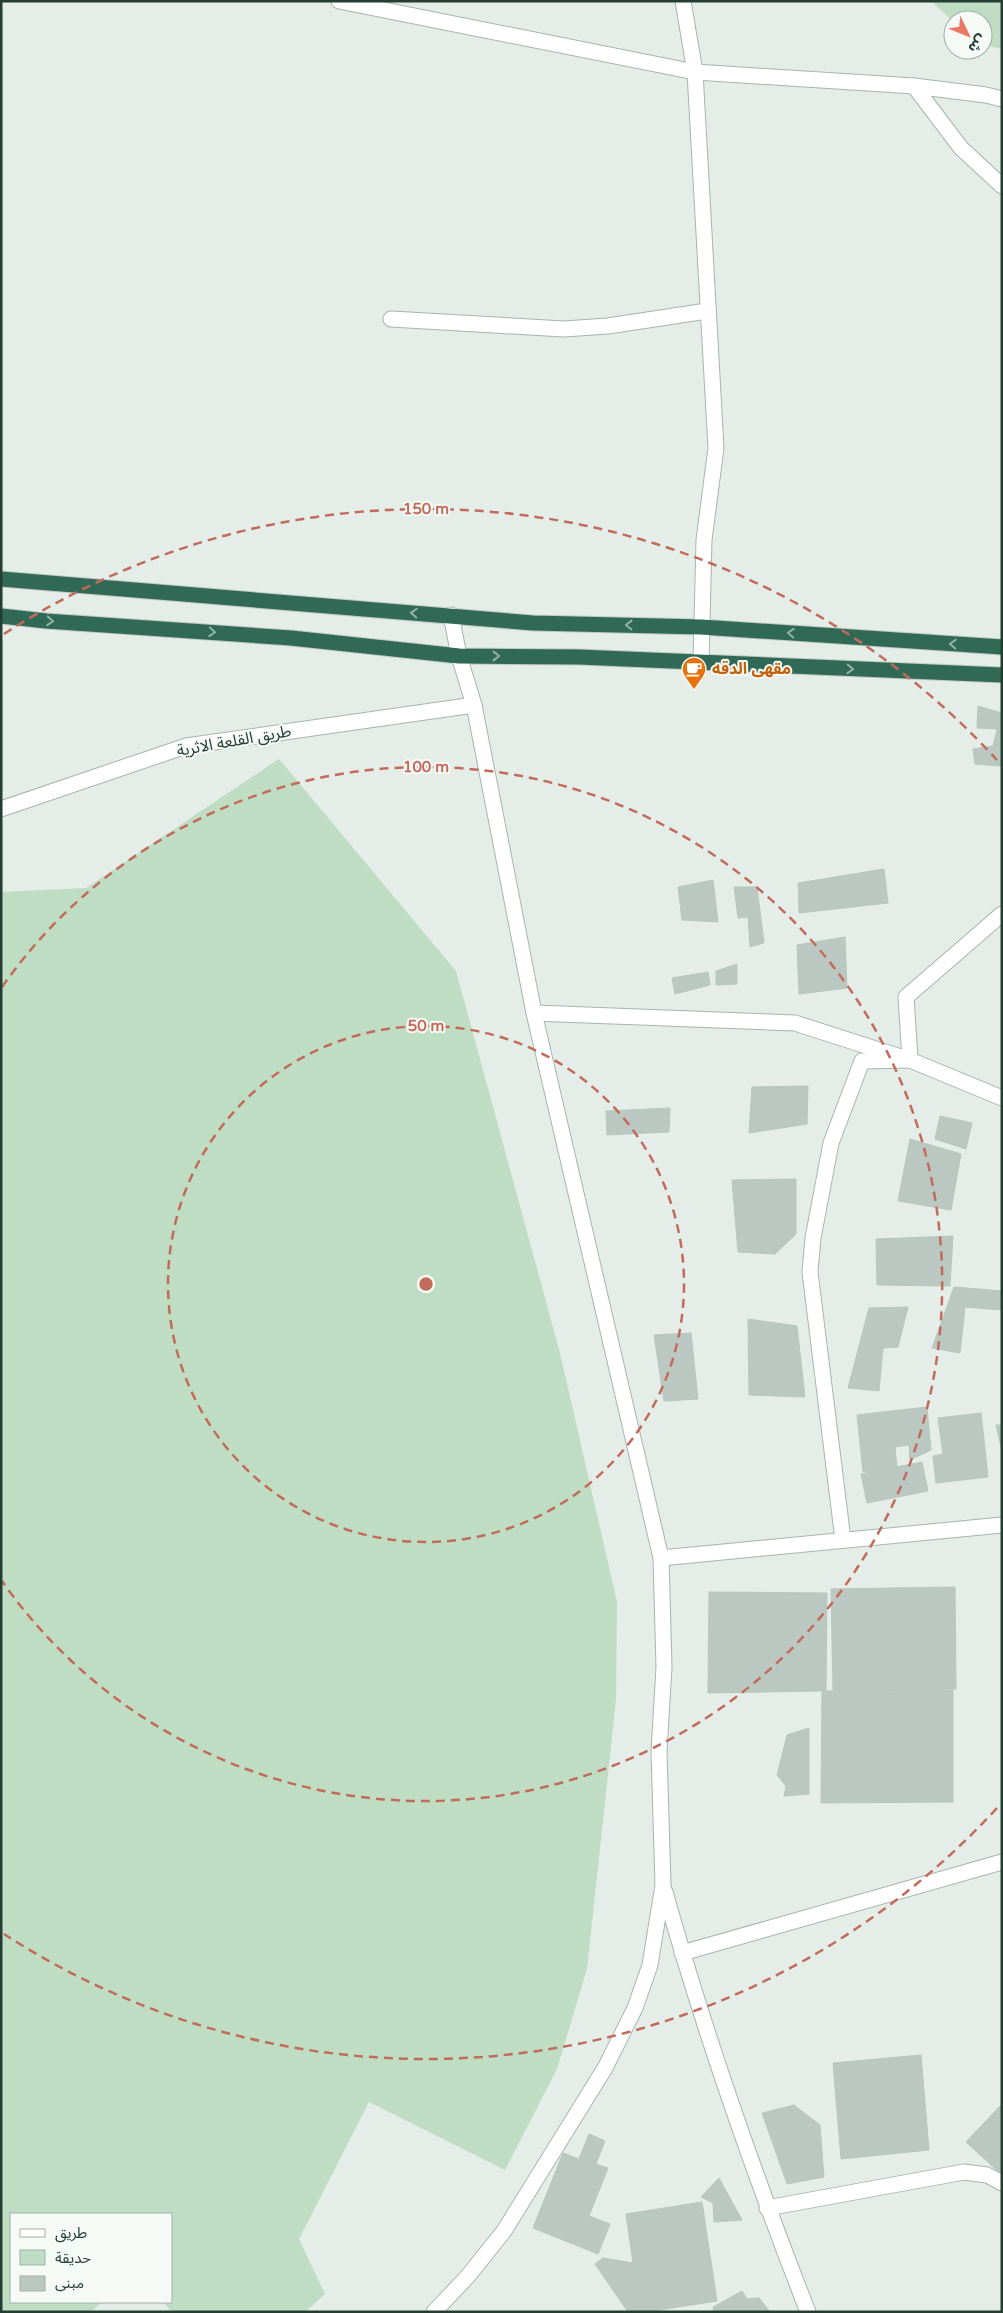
<svg xmlns="http://www.w3.org/2000/svg" width="1003" height="2313" viewBox="0 0 1003 2313" font-family="'Varela Round','Noto Sans Arabic',sans-serif">
<style>
.green{fill:#bfddc3}
.building{fill:#bac8c1;stroke:#b7c7be}
.lines{fill:none;stroke-linecap:round;stroke-linejoin:round}
.minor-casing{stroke:#a7b5ae;stroke-width:17}
.highway-casing{stroke:#c2c9c6;stroke-width:17}
.minor{stroke:#fff;stroke-width:15}
.highway{stroke:#316957;stroke-width:15}
.oneway{stroke:#93b2a7}
.ring{fill:none;stroke:#c36b5a;stroke-width:2.5;stroke-dasharray:9 6}
.labels{text-anchor:middle;dominant-baseline:central;stroke-width:4;stroke-linejoin:round;paint-order:stroke}
.food-label{font-size:16px;font-weight:bold;fill:#c56008;stroke:#f5faf7;text-anchor:start}
.street-label{font-size:16px;fill:#243e34;stroke:#f5faf7}
.centre{fill:#c36b5a;stroke:#f5faf7;stroke-width:2.5}
.ring-label{font-size:15px;text-anchor:middle;font-weight:bold;fill:#c36b5a;stroke:#f5faf7;stroke-width:4;stroke-linejoin:round;paint-order:stroke}
</style>
<rect width="100%" height="100%" fill="#e4ede8"/>
<!-- green -->
<g class="green">
<polygon points="931,1 1002,1 1002,49 983,45 983,20 953,21"/>
<polygon points="279,759 456,971 560,1353 617,1602 616,1700 587,1969 557,2069 505,2170 369,2102 299,2239 325,2294 305,2312 172,2312 163,2302 171,2302 171,2214 11,2214 11,2302 102,2302 91,2312 1,2312 1,892 86,888"/>
</g>
<!-- building -->
<g class="building">
<polygon points="978,706 1002,713 1002,766 975,764 973,749 993,746 997,729 977,728"/>
<polygon points="884,869 888,903 799,913 798,883"/>
<polygon points="713,880 718,922 682,920 678,887"/>
<polygon points="734,887 757,887 764,943 750,947 748,917 738,918"/>
<polygon points="845,937 847,988 799,994 797,945"/>
<polygon points="737,964 737,984 716,985 716,971"/>
<polygon points="708,972 710,985 675,994 672,978"/>
<polygon points="808,1086 807,1124 749,1133 752,1087"/>
<polygon points="670,1108 669,1132 607,1135 606,1111"/>
<polygon points="940,1116 972,1123 966,1149 935,1139"/>
<polygon points="910,1139 961,1154 951,1210 898,1201"/>
<polygon points="796,1179 796,1234 775,1254 738,1252 732,1180"/>
<polygon points="953,1236 950,1286 877,1285 876,1239"/>
<polygon points="954,1287 1002,1291 1002,1310 965,1307 960,1353 932,1348"/>
<polygon points="908,1307 898,1347 883,1348 879,1391 848,1388 869,1308"/>
<polygon points="748,1319 797,1326 805,1397 749,1395"/>
<polygon points="691,1333 698,1399 664,1401 654,1335"/>
<polygon points="927,1407 931,1450 910,1460 909,1445 895,1447 897,1468 863,1472 857,1415"/>
<polygon points="981,1413 988,1477 936,1483 933,1456 943,1454 938,1418"/>
<polygon points="996,1425 1002,1425 1002,1451"/>
<polygon points="922,1462 928,1491 867,1503 861,1474"/>
<polygon points="955,1587 956,1689 833,1691 831,1589"/>
<polygon points="709,1592 827,1593 826,1694 822,1691 708,1693"/>
<polygon points="953,1690 953,1802 821,1803 822,1691"/>
<polygon points="809,1728 809,1794 784,1796 786,1786 777,1775 787,1735"/>
<polygon points="921,2055 929,2150 841,2159 833,2063"/>
<polygon points="1002,2104 1002,2175 966,2142"/>
<polygon points="794,2105 820,2125 824,2177 787,2184 762,2113"/>
<polygon points="589,2134 605,2141 596,2164 608,2168 589,2216 610,2224 598,2254 533,2228 563,2153 579,2159"/>
<polygon points="719,2178 742,2220 714,2222 713,2203 701,2197"/>
<polygon points="702,2202 717,2301 646,2312 628,2312 595,2264 603,2258 633,2263 626,2214"/>
<polygon points="742,2291 747,2299 759,2298 770,2312 714,2312 713,2307"/>
</g>
<g class="lines">
<defs>
<g id="minor">
<polyline points="339,1 695,72 914,86 986,95 1002,99"/>
<polyline points="683,1 695,72 716,448 704,540 701,663"/>
<polyline points="914,86 961,148 1002,186"/>
<polyline points="391,319 564,329 608,326 707,311"/>
<polyline points="1,809 186,746 474,705"/>
<polyline points="534,1013 795,1023 910,1060 1002,1098"/>
<polyline points="843,1540 810,1272 813,1238 831,1143 862,1061 910,1060 906,997 1002,914"/>
<polyline points="661,1558 1002,1525"/>
<path d="M665,1892c40,143 89,282 143,420"/>
<polyline points="682,1953 1002,1862"/>
<polyline points="767,2208 964,2172 987,2175 1002,2183"/>
<polyline points="434,2312 468,2276 504,2231 605,2068 635,2008 650,1965 663,1885 659,1751 664,1667 661,1558 534,1013 474,705 459,656 451,615"/>
</g>
<g id="highway">
<polyline points="1,579 533,623 701,627 1002,647"/>
<polyline points="1,616 46,621 291,638 459,656 579,657 1002,675"/>
</g>
</defs>
<!-- minor casing -->
<use href="#minor" class="minor-casing"/>
<!-- highway casing -->
<use href="#highway" class="highway-casing"/>
<!-- minor -->
<use href="#minor" class="minor"/>
<!-- highway -->
<use href="#highway" class="highway"/>
</g>
<!-- one-way arrows -->
<defs><path id="oneway-chevron" d="M-2-3.5L2.5 0L-2 3.5" fill="none" stroke-width="1.6" stroke-linecap="round" stroke-linejoin="round" transform="scale(1.25)"/></defs>
<g class="oneway">
<use href="#oneway-chevron" transform="translate(414 613) rotate(-177)"/>
<use href="#oneway-chevron" transform="translate(50 621) rotate(4)"/>
<use href="#oneway-chevron" transform="translate(629 625) rotate(-179)"/>
<use href="#oneway-chevron" transform="translate(212 632) rotate(4)"/>
<use href="#oneway-chevron" transform="translate(791 633) rotate(-176)"/>
<use href="#oneway-chevron" transform="translate(953 644) rotate(-176)"/>
<use href="#oneway-chevron" transform="translate(496 656)"/>
<use href="#oneway-chevron" transform="translate(850 669) rotate(2)"/>
</g>
<!-- distance rings -->
<g class="ring">
<circle cx="426" cy="1284" r="258"/>
<path d="M2 987A517 517 0 1 1 2 1581"/>
<path d="M997 1808A775 775 0 0 1 4 1934M4 634A775 775 0 0 1 997 760"/>
</g>
<!-- icons -->
<defs>
<symbol id="cafe-pin" viewBox="-11 -11 22 30"><path d="M0 17L-7.5 6A9.5 9.5 0 1 1 7.5 6Z" fill="#e8710a" stroke="#f5faf7"/><path d="M-5.5-4.5H6V0H3Q3 3.5 0 3.5H-2.5Q-5.5 3.5-5.5 0ZM3-3.2v2h1.7v-2ZM-6 4.5H4V6H-6Z" fill="#fff"/></symbol>
</defs>
<g fill-rule="evenodd">
<use href="#cafe-pin" x="680" y="655" width="28" height="38"/>
</g>
<g class="labels">
<!-- food labels -->
<g class="food-label">
<text x="712" y="669">مقهى الدقه</text>
</g>
<!-- street labels -->
<g class="street-label">
<text transform="translate(234 741) rotate(-10)">طريق القلعة الاثرية</text>
</g>
</g>
<circle cx="426" cy="1284" r="8" class="centre"/>
<g class="ring-label">
<text x="426" y="514">150 m</text>
<text x="426" y="772">100 m</text>
<text x="426" y="1031">50 m</text>
</g>
<!-- border -->
<rect width="1003" height="2313" fill="none" stroke="#243e34" stroke-width="5"/>
<!-- legend -->
<rect x="10" y="2213" width="162" height="90" fill="#f5faf7" stroke="#a1afa9"/>
<rect x="20" y="2229" width="25" height="8" fill="#ffffff" stroke="#a1afa9"/>
<text x="55" y="2238" font-size="15" fill="#243e34">طريق</text>
<rect x="20" y="2250" width="25" height="15" fill="#bfddc3" stroke="#a1afa9"/>
<text x="55" y="2263" font-size="15" fill="#243e34">حديقة</text>
<rect x="20" y="2276" width="25" height="15" fill="#bac8c1" stroke="#a1afa9"/>
<text x="55" y="2288" font-size="15" fill="#243e34">مبنى</text>
<!-- north arrow -->
<g transform="translate(968 35) rotate(133)"><circle r="24" fill="#f5faf7" stroke="#a1afa9"/>
<path d="M0-4L9 19L0 12L-9 19Z" fill="#eb7664"/>
<text y="-8" font-size="14" font-weight="bold" text-anchor="middle" fill="#243e34">ش</text>
</g>
</svg>
